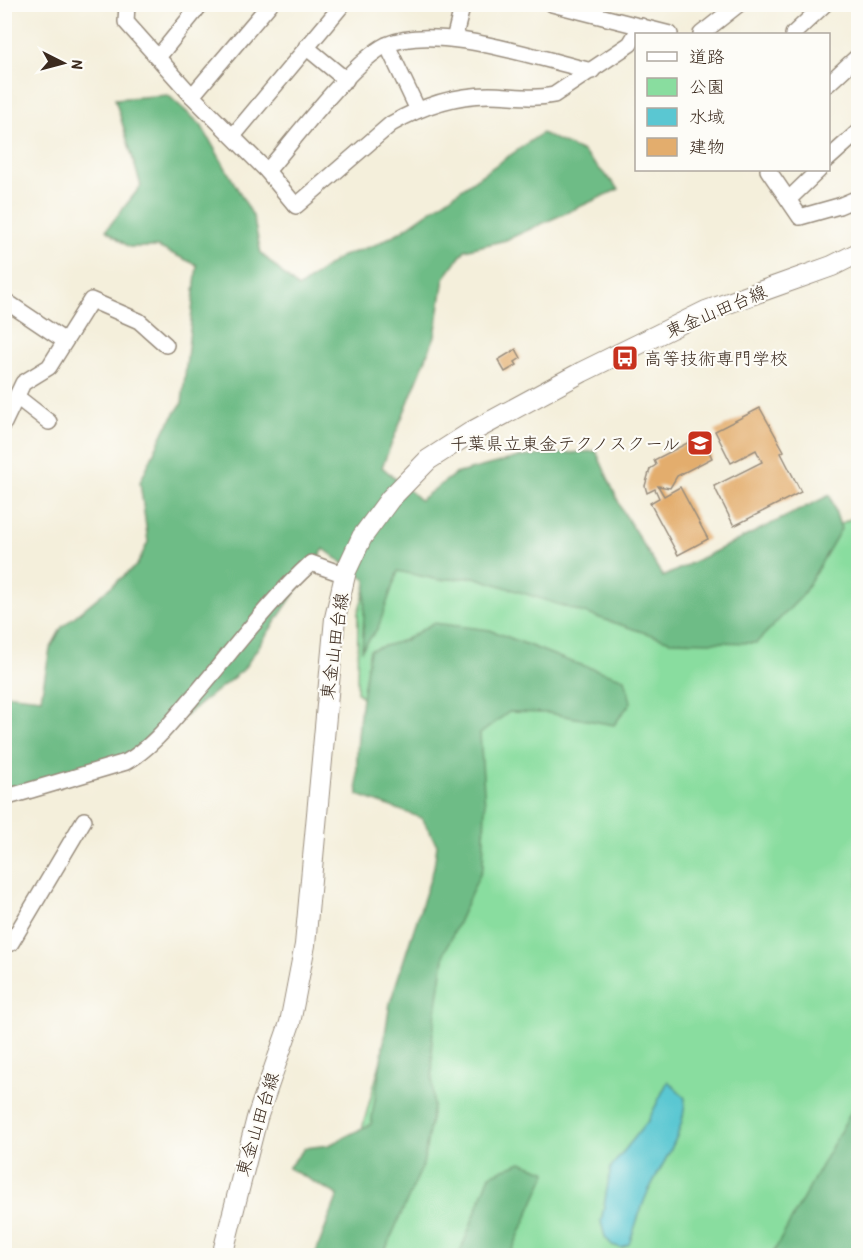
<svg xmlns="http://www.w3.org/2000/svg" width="863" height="1260" viewBox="0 0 863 1260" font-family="'Patrick Hand','Klee One',sans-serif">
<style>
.green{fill:#89dd9f;stroke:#62845e;stroke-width:1.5}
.forest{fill:#6ebc86;stroke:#547352;stroke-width:1.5}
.water{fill:#5ac7d2;stroke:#4a7878;stroke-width:1.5}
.building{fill:#e3ad6d}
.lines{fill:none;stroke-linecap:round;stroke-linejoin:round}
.minor-casing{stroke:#988c7c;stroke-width:18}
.major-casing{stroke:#988c7c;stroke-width:22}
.minor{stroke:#fff;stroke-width:15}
.major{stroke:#fff;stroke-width:20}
.labels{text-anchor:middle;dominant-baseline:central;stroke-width:4.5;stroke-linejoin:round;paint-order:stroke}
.street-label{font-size:18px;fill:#3b2a1e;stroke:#fdfcf7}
.poi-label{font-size:18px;fill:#3b2a1e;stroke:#fdfcf7;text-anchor:start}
</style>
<rect width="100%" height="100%" fill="#fdfcf7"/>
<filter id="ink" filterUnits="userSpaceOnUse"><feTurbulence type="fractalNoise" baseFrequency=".0167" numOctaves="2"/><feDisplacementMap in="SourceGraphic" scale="12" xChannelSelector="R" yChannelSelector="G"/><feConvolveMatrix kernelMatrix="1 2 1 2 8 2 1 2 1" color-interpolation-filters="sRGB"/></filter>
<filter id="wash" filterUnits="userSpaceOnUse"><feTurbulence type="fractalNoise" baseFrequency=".008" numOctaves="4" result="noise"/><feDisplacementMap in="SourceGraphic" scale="24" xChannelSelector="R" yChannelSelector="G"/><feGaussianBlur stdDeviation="1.35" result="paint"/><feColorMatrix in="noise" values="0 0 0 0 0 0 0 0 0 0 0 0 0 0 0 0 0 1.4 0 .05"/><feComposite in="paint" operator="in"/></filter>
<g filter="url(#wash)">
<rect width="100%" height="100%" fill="#f4efdb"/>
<!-- green -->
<polygon class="green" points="858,515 858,1255 321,1256 351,1169 441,843 406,744 357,692 358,613 371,569 415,565 502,581 652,621"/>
<!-- forest -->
<g class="forest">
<polygon points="168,95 201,125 253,216 261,253 298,288 340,257 375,245 400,232 542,133 583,152 619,189 506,240 465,250 444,278 435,336 382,467 420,500 455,474 519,457 596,451 622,510 663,577 830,495 841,529 802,596 756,643 670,641 474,577 439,580 398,571 378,628 362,649 366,580 324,549 243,670 126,762 5,796 5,694 41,698 50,649 62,627 137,565 148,542 140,482 166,427 182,403 197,265 158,247 129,247 106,230 141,186 115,99"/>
<path d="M433,623l57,7 76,30 59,19 6,23 -17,23 -66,-12 -39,-1 -29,22 5,73 -2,60 -38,85 -13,87 1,69 -10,57 -40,90h-68l23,-60 -50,-27 17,-20 24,-3 42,-21 19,-121 44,-136 3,-22 -15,-27 -64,-23c-4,-49 3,-96 12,-145l35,-10z"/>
<polygon points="858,1099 858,1243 850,1255 772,1255"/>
<polygon points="521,1162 547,1172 510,1255 459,1255 490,1175"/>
</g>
<!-- water -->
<path class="water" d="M668,1081l17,17c0,36 -23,65 -38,96 -7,16 -12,34 -18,50l-7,4 -10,-3 -7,-8 -4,-15 10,-55 37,-46z"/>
<g id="blocks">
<!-- building -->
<g class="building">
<polygon points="516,349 521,358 515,362 517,365 505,372 498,360"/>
<polygon points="760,408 784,451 781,453 801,492 734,526 714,486 762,462 756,450 731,463 715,431"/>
<polygon points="701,436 712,458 677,476 670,488 658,486 664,496 680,487 708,539 678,555 650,503 659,498 655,489 647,493 645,486 650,469 656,465 654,460"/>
</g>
</g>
</g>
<g filter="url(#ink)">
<use href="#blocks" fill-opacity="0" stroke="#988c7c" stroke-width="1.5"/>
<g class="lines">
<defs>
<g id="minor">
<path d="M127,4l-1,18 66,74 75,75 29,35 95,-82c31,-18 62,-29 98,-29 22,0 43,5 65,0l76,-51 11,-18"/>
<polyline points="552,4 670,34"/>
<polyline points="701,34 739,4"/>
<polyline points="793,34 825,4"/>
<polyline points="454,39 463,4"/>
<polyline points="387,45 418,110"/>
<polyline points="306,47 346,80"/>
<polyline points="159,56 201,4"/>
<polyline points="828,84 858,56"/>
<polyline points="192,96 270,4"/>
<polyline points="233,136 343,4"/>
<polyline points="828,159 858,132"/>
<polyline points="768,170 800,217 839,206 858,198"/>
<path d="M267,171c27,-31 85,-109 119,-126 49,-23 153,14 206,26"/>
<polyline points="789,199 819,170"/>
<polyline points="4,300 65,341"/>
<polyline points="17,397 49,422"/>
<polyline points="4,423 23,383 49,367 91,300 139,321 166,345"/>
<path d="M4,798l122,-36c26,-14 47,-42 66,-64 39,-45 75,-95 119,-135l34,12"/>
<polyline points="4,942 11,943 84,820"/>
</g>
<polyline id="major" points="222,1256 257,1118 290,1023 305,945 335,618 346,571 362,537 390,499 428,460 473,431 582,372 706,311 832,266 858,253"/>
</defs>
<!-- minor casing -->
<use href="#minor" class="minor-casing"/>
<!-- major casing -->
<use href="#major" class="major-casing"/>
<!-- minor -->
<use href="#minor" class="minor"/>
<!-- major -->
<use href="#major" class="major"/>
</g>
</g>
<!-- icons -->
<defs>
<symbol id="bus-square" viewBox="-11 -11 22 22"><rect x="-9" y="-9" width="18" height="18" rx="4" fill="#c8321e" stroke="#fdfcf7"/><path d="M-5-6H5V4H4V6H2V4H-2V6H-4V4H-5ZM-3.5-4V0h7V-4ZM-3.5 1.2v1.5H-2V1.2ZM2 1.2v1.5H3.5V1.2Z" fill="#fff"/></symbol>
<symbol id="university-square" viewBox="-11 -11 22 22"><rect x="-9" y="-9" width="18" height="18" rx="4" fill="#c8321e" stroke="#fdfcf7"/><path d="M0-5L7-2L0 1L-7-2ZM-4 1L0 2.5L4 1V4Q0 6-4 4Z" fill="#fff"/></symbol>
</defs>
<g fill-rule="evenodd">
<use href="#bus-square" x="610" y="343" width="30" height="30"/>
<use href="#university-square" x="685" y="428" width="30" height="30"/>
</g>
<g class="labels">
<!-- street labels -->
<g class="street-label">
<text transform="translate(716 311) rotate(-23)">東金山田台線</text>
<text transform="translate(334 646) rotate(-82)">東金山田台線</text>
<text transform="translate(257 1124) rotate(-73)">東金山田台線</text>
</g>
<!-- poi labels -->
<g class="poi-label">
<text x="644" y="358">高等技術専門学校</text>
<text x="680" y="443" text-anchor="end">千葉県立東金テクノスクール</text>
</g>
</g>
<!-- margin -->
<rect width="863" height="1260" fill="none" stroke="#fdfcf7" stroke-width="24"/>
<!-- legend -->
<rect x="635" y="33" width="195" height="138" fill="#fdfcf7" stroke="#afa8a0" stroke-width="1.5"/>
<rect x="647" y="52" width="30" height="9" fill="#ffffff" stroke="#afa8a0" stroke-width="1.5"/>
<text x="689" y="63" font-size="18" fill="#3b2a1e">道路</text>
<rect x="647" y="78" width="30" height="18" fill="#89dd9f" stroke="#afa8a0" stroke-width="1.5"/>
<text x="689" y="93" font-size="18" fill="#3b2a1e">公園</text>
<rect x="647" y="108" width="30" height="18" fill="#5ac7d2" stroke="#afa8a0" stroke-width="1.5"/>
<text x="689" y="123" font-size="18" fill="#3b2a1e">水域</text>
<rect x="647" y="138" width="30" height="18" fill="#e3ad6d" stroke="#afa8a0" stroke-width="1.5"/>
<text x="689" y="153" font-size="18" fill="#3b2a1e">建物</text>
<!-- north arrow -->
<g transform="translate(63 63) rotate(96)" stroke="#fdfcf7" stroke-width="4.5" paint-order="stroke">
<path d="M0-4.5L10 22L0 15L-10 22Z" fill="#3b2a1e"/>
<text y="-9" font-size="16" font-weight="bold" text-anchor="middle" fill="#3b2a1e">N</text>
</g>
</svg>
